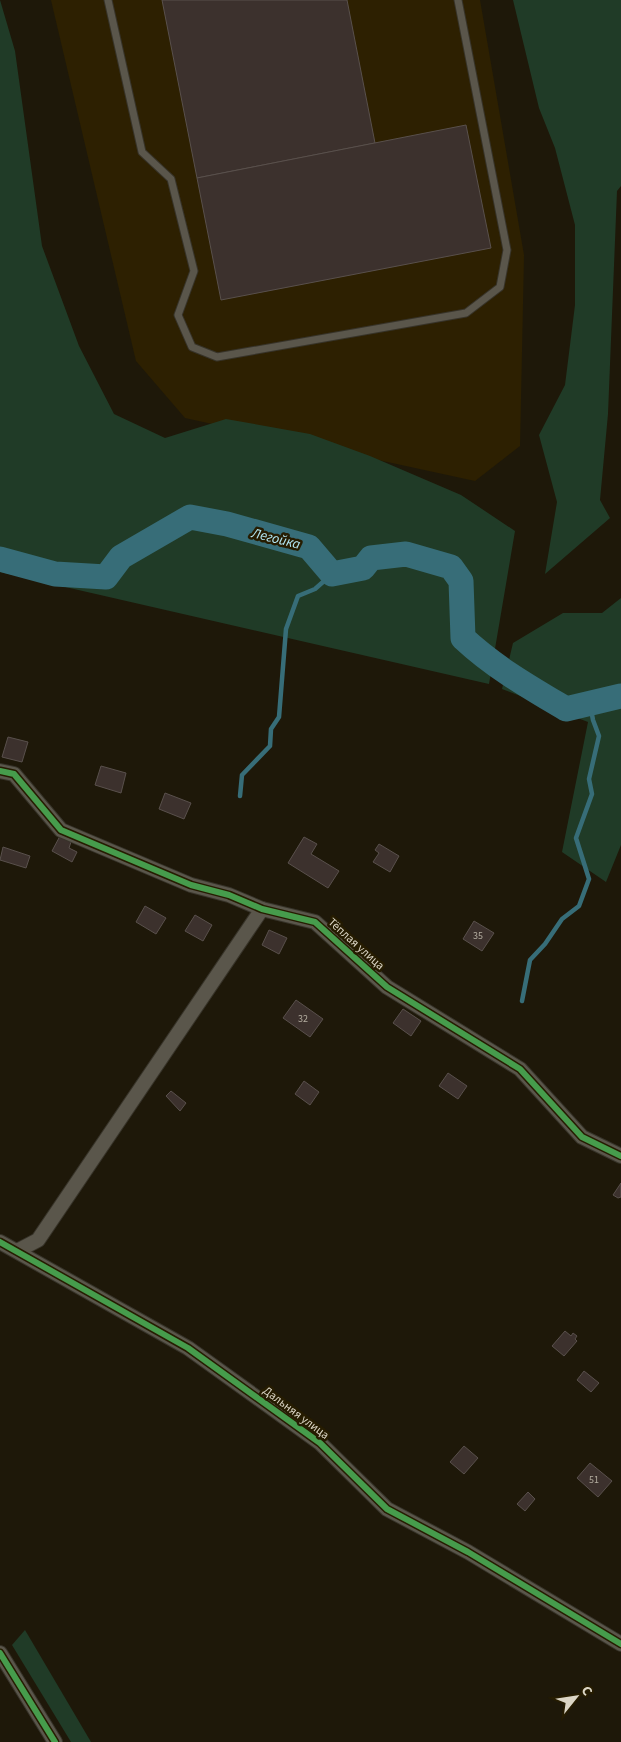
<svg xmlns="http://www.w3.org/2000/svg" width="621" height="1742" viewBox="0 0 621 1742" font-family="'Source Sans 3',sans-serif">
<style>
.built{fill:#2d2001}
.green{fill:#203b27}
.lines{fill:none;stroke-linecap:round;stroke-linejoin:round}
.stream{stroke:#376d78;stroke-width:4.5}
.river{stroke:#376d78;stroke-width:25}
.building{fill:#3c312d;stroke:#59504c}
.service-casing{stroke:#373329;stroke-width:9}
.minor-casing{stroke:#373329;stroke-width:16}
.service{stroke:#5a564b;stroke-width:7}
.minor{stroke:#5a564b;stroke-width:14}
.cycleway-casing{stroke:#261c01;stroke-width:9}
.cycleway{stroke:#469c4c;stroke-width:6}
.labels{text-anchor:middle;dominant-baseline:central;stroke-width:5;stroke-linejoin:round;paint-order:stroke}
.number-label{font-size:10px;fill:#b4ada0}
.street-label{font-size:12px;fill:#dcd6c6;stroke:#261c01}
.water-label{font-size:14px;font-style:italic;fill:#b5eaf8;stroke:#261c01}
</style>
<rect width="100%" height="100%" fill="#1e1809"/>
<!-- built -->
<polygon class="built" points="51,0 480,0 524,255 520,446 475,481 185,418 136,361"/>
<!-- green -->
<g class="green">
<polygon points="0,0 15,51 42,246 79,346 114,414 165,438 226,419 310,434 370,456 461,495 515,531 489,684 0,572"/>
<polygon points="513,0 621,0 621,186 617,191 608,414 600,500 610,518 545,574 557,502 539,435 565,385 575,305 575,225 555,148 539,108"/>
<polygon points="621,598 621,845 606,882 562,852 588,722 502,689 513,643 563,613 602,613"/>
<polygon points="25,1630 91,1742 71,1742 12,1645"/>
</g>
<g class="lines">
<!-- stream -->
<g class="stream">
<polyline points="240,796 242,775 270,746 271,729 279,717 286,629 298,596 315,589 332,574"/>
<polyline points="522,1001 530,960 545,944 562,919 579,906 589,879 576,838 592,794 589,779 599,736 593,720 590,704"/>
</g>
<!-- river -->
<path class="river" d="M0,559l55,15 51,3 15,-20 69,-40 37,7 82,23 23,27 31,-6 8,-10 35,-4 45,13 10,14 2,57c31,29 66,49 103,71l55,-13"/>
</g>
<!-- building -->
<g class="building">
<polygon points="162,0 347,0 375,143 197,178"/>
<polygon points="466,125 491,248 221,300 197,178"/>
<polygon points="8,737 28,742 22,762 2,757"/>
<polygon points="101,766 126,773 121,793 95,785"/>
<polygon points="165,793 191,803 184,819 159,809"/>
<polygon points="60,836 71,842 69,848 77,852 72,862 52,851"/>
<polygon points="304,837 317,844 311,854 339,871 328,888 288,863"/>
<polygon points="379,844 399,856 390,872 373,862 379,853 375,850"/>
<polygon points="3,847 30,856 26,868 0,860"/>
<polygon points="145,906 166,918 156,934 136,922"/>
<polygon points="195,915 212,925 203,941 185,931"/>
<polygon points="474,921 494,933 482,951 463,939"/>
<polygon points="269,930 287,938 279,954 262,945"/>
<polygon points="296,1000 323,1019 310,1037 283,1018"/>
<polygon points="403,1009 421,1021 411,1036 393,1023"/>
<polygon points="448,1073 467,1086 458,1099 439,1086"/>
<polygon points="304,1081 319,1092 310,1105 295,1094"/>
<polygon points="171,1091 186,1103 180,1111 166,1096"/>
<polygon points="621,1183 621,1197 618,1198 613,1195"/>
<polygon points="565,1331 571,1336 573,1333 577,1336 575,1339 577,1341 564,1356 552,1346"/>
<polygon points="584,1371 599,1383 591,1392 577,1380"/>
<polygon points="464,1446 478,1458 464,1474 450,1462"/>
<polygon points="590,1463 612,1481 598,1497 577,1478"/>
<polygon points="528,1492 535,1499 525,1511 517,1504"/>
</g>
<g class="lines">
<defs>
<polyline id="service" points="108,0 142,152 171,179 194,271 178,315 192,347 217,357 466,313 500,287 507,250 458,0"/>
<g id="minor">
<polyline points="0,771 14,774 61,830 191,885 229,895 262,909 315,922 387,987 520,1069 582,1137 621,1156"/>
<polyline points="0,1242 188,1348 320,1443 387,1509 468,1552 621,1644"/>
<polyline points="17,1251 38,1240 262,909"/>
<polyline points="0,1653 55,1742"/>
</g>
</defs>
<!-- service casing -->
<use href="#service" class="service-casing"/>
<!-- minor casing -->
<use href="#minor" class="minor-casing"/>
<!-- service -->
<use href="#service" class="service"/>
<!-- minor -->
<use href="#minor" class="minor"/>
<defs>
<g id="cycleway">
<polyline points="0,771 14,774 61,830 191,885 229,895 262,909 315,922 387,987 520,1069 582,1137 621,1156"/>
<polyline points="0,1242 188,1348 320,1443 387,1509 468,1552 621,1644"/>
<polyline points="0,1653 55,1742"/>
</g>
</defs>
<!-- cycleway casing -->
<use href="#cycleway" class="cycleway-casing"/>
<!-- cycleway -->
<use href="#cycleway" class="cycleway"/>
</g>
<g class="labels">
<!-- number labels -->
<g class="number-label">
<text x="478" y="936">35</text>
<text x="303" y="1019">32</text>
<text x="594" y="1480">51</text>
</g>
<!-- street labels -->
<g class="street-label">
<text transform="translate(356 944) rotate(42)">Тёплая улица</text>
<text transform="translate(296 1413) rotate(37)">Дальняя улица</text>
</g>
<!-- water labels -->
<g class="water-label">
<text transform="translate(276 539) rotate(14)">Легойка</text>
</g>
</g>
<!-- north arrow -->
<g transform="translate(576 1697) rotate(60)" stroke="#261c01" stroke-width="4" paint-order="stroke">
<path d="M0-4L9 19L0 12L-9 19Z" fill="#dcd6c6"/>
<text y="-8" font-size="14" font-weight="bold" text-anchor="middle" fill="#dcd6c6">С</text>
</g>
</svg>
